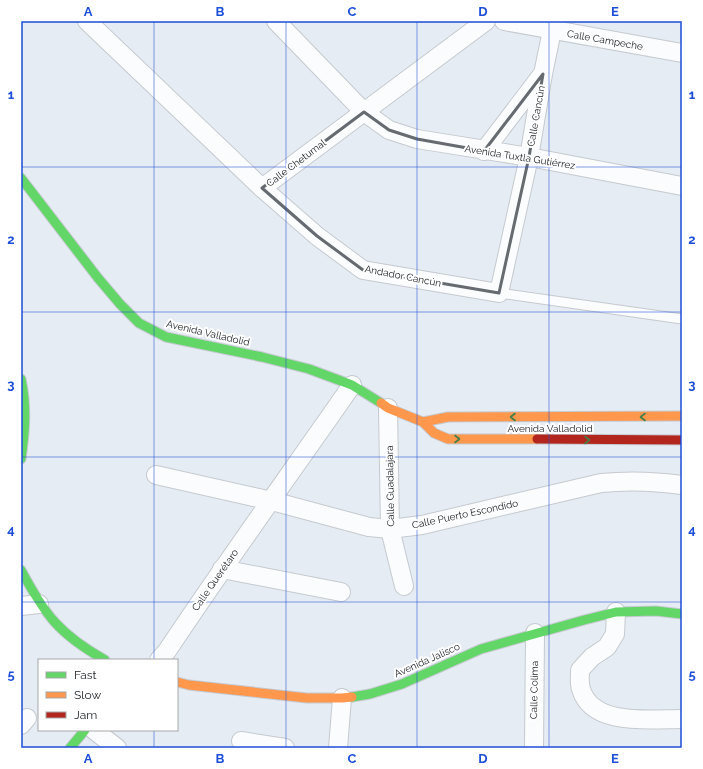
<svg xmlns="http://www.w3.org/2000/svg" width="703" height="769" viewBox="0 0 703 769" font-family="Raleway,sans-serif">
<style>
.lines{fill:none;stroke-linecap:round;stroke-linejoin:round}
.lane-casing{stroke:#c5cad0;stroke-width:11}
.street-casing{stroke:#c5cad0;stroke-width:20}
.fast-casing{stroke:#c5cad0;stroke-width:11}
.slow-casing{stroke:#c5cad0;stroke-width:11}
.jam-casing{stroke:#c5cad0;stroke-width:11}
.lane{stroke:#fbfcfd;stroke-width:9}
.street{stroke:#fbfcfd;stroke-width:18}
.fast{stroke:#63d668;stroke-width:9}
.slow{stroke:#ff974d;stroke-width:9}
.jam{stroke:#b3261e;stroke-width:9}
.oneway{stroke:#427e48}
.marked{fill:none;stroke:#656b70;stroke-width:3;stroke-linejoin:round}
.grid{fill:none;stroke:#1d4ed8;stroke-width:1;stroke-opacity:0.55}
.labels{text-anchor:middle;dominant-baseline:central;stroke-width:4;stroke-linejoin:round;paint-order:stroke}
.street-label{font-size:10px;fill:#202529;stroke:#fff}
.neatline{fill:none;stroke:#1d4ed8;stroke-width:1.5}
.grid-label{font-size:13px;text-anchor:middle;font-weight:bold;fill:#1d4ed8}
</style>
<rect width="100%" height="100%" fill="#e6ecf3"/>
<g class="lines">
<defs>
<polyline id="lane" points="499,293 682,319"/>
<g id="street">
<polyline points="87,21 262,188 317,236 363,270 499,293 529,157 543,74 554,21"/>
<polyline points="276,21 364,112 389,130 417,139 529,157 682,186"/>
<polyline points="504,21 682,53"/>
<polyline points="484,151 541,76"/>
<polyline points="262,188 486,21"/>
<polyline points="388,408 390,529 404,586"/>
<path d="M156,475l116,26 97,26 21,2 32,-4 179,-42c29,-3 53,-2 81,2"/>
<polyline points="222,569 341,592"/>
<polyline points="21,606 39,604"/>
<path d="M616,612l-1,22 -8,13 -15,10 -12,13c0,6 -1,13 1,19 11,38 70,30 101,30"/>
<path d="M159,660l8,-9c60,-90 123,-177 185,-266"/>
<polyline points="21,725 27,718"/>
<polyline points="94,730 117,748"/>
<polyline points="241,741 285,748"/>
<polyline points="338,748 342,698"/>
<polyline points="534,748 535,633"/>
</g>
<g id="fast">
<polyline points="21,178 98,278 120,304 139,323 166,337 262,357 309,369 352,385 381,403"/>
<path d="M21,379c6,27 4,53 0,80"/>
<path d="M21,570c24,45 38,64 84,90"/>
<polyline points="352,697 370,694 402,684 481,649 584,620 616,612 656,611 682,614"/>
<polyline points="70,748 85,730"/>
</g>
<g id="slow">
<polyline points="381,403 388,408 423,422 434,433 448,439 537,439"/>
<polyline points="423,422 448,417 682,416"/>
<polyline points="177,682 189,685 307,698 342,698 352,697"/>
</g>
<polyline id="jam" points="537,439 682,440"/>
</defs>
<!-- lane casing -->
<use href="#lane" class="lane-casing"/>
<!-- street casing -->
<use href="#street" class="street-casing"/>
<!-- fast casing -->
<use href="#fast" class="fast-casing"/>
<!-- slow casing -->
<use href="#slow" class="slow-casing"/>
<!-- jam casing -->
<use href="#jam" class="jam-casing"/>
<!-- lane -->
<use href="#lane" class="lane"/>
<!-- street -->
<use href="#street" class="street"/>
<!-- fast -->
<use href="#fast" class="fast"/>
<!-- slow -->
<use href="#slow" class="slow"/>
<!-- jam -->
<use href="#jam" class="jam"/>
</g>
<!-- one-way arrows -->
<defs><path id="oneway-chevron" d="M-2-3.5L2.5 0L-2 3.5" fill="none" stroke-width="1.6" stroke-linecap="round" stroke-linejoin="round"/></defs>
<g class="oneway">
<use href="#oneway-chevron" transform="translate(513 417) rotate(180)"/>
<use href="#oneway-chevron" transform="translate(643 417) rotate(180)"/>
<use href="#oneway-chevron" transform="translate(457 439)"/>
<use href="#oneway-chevron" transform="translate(587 440)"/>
</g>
<!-- marked area -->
<path class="marked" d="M543,74l-14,83 -30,136 -136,-23 -46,-34 -55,-48 102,-76 25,18 28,9 67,12z"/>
<!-- grid -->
<path class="grid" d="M154,21v639M286,21v727M417,21v727M549,21v727M21,167h661M21,312h661M21,457h661M21,602h661M154,730v18"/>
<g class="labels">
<!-- street labels -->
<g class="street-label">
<text transform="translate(605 40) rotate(10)">Calle Campeche</text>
<text transform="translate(536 116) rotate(-80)">Calle Cancún</text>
<text transform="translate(520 157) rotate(9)">Avenida Tuxtla Gutiérrez</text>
<text transform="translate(296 163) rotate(-37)">Calle Chetumal</text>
<text transform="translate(403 276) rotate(11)">Andador Cancún</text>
<text transform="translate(208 333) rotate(13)">Avenida Valladolid</text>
<text x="550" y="428">Avenida Valladolid</text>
<text transform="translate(390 486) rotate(-91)">Calle Guadalajara</text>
<text transform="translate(465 514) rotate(-12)">Calle Puerto Escondido</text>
<text transform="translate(215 580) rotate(-55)">Calle Querétaro</text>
<text transform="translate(427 660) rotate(-24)">Avenida Jalisco</text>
<text transform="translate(534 690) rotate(-89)">Calle Colima</text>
</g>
</g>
<!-- border -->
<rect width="703" height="769" fill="none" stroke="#ffffff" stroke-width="44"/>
<!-- legend -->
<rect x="38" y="659" width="140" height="72" fill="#ffffff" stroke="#a6a8a9"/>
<rect x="46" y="672" width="20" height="6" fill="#63d668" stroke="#a6a8a9"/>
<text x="74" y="679" font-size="12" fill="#202529">Fast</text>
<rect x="46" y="692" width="20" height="6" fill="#ff974d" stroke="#a6a8a9"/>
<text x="74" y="699" font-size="12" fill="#202529">Slow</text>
<rect x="46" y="712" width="20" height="6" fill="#b3261e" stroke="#a6a8a9"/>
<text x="74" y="719" font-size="12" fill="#202529">Jam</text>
<rect x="22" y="22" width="659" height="725" class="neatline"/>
<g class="grid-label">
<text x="88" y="16">A</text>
<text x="220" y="16">B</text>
<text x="352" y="16">C</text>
<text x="483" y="16">D</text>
<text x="615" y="16">E</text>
<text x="11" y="99">1</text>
<text x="692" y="99">1</text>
<text x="11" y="244">2</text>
<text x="692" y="244">2</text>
<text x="11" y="389">3</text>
<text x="692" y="389">3</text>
<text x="11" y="534">4</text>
<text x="692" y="534">4</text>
<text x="11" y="679">5</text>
<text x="692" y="679">5</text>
<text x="88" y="763">A</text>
<text x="220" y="763">B</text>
<text x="352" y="763">C</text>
<text x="483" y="763">D</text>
<text x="615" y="763">E</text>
</g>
</svg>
